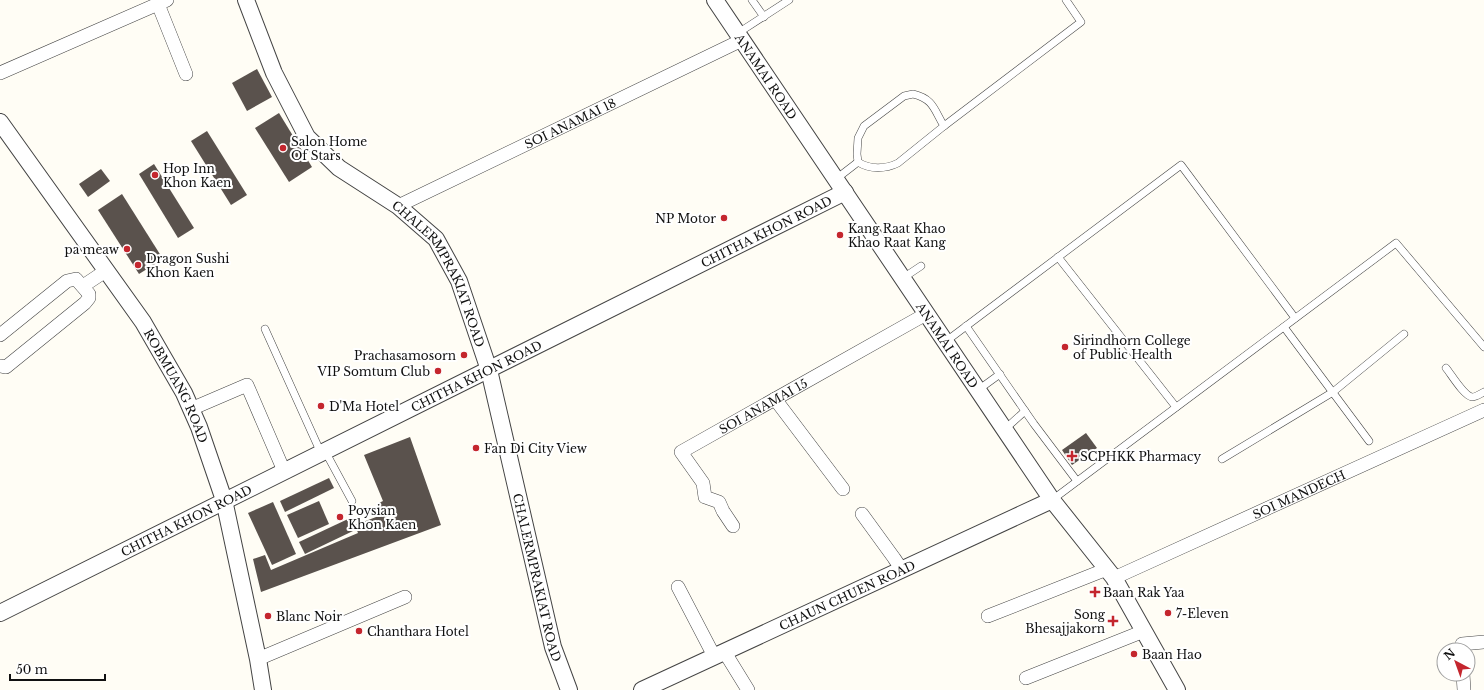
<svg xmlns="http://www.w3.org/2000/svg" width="1484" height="690" viewBox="0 0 1484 690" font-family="'Libre Baskerville',serif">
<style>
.building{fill:#5a524d}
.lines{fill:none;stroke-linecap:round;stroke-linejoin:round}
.service-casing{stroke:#444;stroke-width:8}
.minor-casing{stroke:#444;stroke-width:14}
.tertiary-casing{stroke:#444;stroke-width:18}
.service{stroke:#fff;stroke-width:7}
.minor{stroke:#fff;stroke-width:13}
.tertiary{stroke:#fff;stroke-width:16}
.poi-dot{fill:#c4262e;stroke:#fff;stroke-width:1.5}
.labels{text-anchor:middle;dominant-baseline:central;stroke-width:4;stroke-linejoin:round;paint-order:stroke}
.street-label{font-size:12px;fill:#111;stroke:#fff}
.poi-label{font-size:12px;fill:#111;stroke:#fff;text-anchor:start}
</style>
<rect width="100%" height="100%" fill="#fffdf5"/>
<!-- building -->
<g class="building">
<polygon points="257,69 272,97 247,111 232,83"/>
<polygon points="279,113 312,167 289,182 255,128"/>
<polygon points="207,131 247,195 231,205 191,141"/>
<polygon points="154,164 194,228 178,238 139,174"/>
<polygon points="101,169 110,181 88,197 79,184"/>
<polygon points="122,194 163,259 139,274 98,210"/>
<polygon points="1086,433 1097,448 1072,465 1062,450"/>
<polygon points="410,437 441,525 261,592 253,559 265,555 271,570 358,533 355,525 384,514 379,503 383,501 364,455"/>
<polygon points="329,478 334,488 285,512 280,501"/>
<polygon points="319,501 329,524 298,538 287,515"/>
<polygon points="273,502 296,554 272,565 248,513"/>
<polygon points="348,519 353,531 305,554 299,542"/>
</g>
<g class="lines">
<defs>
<g id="service">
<polyline points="752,0 764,17"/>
<polyline points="738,33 789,0"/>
<path d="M913,94c21,5 21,16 31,32l-46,37c-12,6 -28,7 -40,-1l-1,-8 1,-16 6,-12 40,-30z"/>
<polyline points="944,126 1081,22 1066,0"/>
<polyline points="836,179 858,162"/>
<polyline points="1058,257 1176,407"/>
<polyline points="903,278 921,266"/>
<polyline points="966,326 1034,424 1077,481"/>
<polyline points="1284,327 1369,441"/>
<polyline points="265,329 321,453"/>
<polyline points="945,342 1181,165 1295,318"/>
<path d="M1446,368c5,6 18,28 26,29 4,0 8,-3 12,-5"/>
<polyline points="978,390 1000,374"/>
<polyline points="1005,429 1025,411"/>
<polyline points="325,451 352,501"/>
<polyline points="1222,459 1333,392 1404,334"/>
<polyline points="1052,500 1396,243 1484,347"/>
</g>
<g id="minor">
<polyline points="158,4 186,74"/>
<polyline points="0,73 167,0"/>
<path id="s1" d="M398,206l344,-166"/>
<polyline points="83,286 107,270"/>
<polyline points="0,335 67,281 76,279 89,294 89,298 85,303 6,367 0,366"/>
<polyline points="775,399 843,489"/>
<polyline points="191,409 247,385 284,471"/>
<polyline points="862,514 894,558 902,570"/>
<path id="s2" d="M733,526l-10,-15 -4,-9 -14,-5 -2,-14 -22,-31 245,-138"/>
<path id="s3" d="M1114,578l370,-168"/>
<polyline points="678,587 714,656"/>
<polyline points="988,616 1107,569"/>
<polyline points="1462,650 1462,644 1484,642"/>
<polyline points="724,651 748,690"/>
<polyline points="258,659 405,597"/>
<polyline points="1463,674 1464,690"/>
<polyline points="1026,678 1144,631"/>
</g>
<g id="tertiary">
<path id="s4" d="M246,0l28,73 33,64 32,31 59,38 38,33 23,42 30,89 64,277 16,43"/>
<path id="s5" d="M715,0l337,500 62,78 63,112"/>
<path id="s6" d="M0,122l143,200 41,71 15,34 25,73 34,159 5,31"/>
<path id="s7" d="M0,613l845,-421"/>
<path id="s8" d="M642,690l410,-190"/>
</g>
</defs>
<!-- service casing -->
<use href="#service" class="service-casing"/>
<!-- minor casing -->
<use href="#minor" class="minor-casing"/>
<!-- tertiary casing -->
<use href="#tertiary" class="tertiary-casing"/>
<!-- service -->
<use href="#service" class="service"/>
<!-- minor -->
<use href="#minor" class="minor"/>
<!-- tertiary -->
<use href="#tertiary" class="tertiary"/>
</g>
<!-- markers -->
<g class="poi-dot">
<circle cx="283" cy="148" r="4"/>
<circle cx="155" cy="175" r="4"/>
<circle cx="724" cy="218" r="4"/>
<circle cx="840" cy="235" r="4"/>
<circle cx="127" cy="249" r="4"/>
<circle cx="138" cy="265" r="4"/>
<circle cx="1065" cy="347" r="4"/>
<circle cx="464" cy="355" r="4"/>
<circle cx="438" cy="371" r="4"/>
<circle cx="321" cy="406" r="4"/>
<circle cx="476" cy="448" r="4"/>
<path d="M1070 450h4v4h4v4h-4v4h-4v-4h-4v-4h4z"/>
<circle cx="340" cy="517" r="4"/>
<path d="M1093 586h4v4h4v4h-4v4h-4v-4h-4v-4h4z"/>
<circle cx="1168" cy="613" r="4"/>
<circle cx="268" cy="616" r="4"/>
<path d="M1111 615h4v4h4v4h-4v4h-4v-4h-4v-4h4z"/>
<circle cx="359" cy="631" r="4"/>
<circle cx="1134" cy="654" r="4"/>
</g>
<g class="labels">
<!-- street labels -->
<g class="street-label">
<text stroke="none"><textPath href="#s5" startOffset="92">ANAMAI ROAD</textPath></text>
<text stroke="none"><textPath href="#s1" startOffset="191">SOI ANAMAI 18</textPath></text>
<text stroke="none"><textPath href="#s7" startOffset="856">CHITHA KHON ROAD</textPath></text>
<text stroke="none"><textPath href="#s4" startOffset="346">CHALERMPRAKIAT ROAD</textPath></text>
<text stroke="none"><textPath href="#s5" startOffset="416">ANAMAI ROAD</textPath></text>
<text stroke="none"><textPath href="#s7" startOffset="532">CHITHA KHON ROAD</textPath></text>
<text stroke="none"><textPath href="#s6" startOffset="318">ROBMUANG ROAD</textPath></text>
<text stroke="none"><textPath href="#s2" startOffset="189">SOI ANAMAI 15</textPath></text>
<text stroke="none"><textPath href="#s3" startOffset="203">SOI MANDECH</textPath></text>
<text stroke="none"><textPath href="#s7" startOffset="208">CHITHA KHON ROAD</textPath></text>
<text stroke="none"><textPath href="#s4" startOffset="670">CHALERMPRAKIAT ROAD</textPath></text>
<text stroke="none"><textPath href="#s8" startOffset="226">CHAUN CHUEN ROAD</textPath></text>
</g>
<!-- poi labels -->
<g class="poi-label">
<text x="291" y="141">Salon Home<tspan x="291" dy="14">Of Stars</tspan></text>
<text x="163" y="168">Hop Inn<tspan x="163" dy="14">Khon Kaen</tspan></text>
<text x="716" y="218" text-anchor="end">NP Motor</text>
<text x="848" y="228">Kang Raat Khao<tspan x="848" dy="14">Khao Raat Kang</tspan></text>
<text x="119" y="249" text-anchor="end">pa meaw</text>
<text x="146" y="258">Dragon Sushi<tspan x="146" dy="14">Khon Kaen</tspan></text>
<text x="1073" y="340">Sirindhorn College<tspan x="1073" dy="14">of Public Health</tspan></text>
<text x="456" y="355" text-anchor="end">Prachasamosorn</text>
<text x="430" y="371" text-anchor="end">VIP Somtum Club</text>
<text x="329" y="406">D'Ma Hotel</text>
<text x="484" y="448">Fan Di City View</text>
<text x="1080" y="456">SCPHKK Pharmacy</text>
<text x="348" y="510">Poysian<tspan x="348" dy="14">Khon Kaen</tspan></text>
<text x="1103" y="592">Baan Rak Yaa</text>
<text x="1176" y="613">7-Eleven</text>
<text x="1105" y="614" text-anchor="end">Song<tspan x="1105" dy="14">Bhesajjakorn</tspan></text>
<text x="276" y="616">Blanc Noir</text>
<text x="367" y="631">Chanthara Hotel</text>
<text x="1142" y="654">Baan Hao</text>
</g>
</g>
<!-- north arrow -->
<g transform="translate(1456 662) rotate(319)"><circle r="19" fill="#ffffff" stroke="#a0a0a0"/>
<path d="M0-3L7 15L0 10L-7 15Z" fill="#c4262e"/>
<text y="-6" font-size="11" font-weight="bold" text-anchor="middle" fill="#111111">N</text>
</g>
<!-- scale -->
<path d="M10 674v6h95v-6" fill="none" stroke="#111111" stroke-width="2"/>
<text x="16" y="674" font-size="12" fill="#111111" stroke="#ffffff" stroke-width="3" paint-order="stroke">50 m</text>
</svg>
